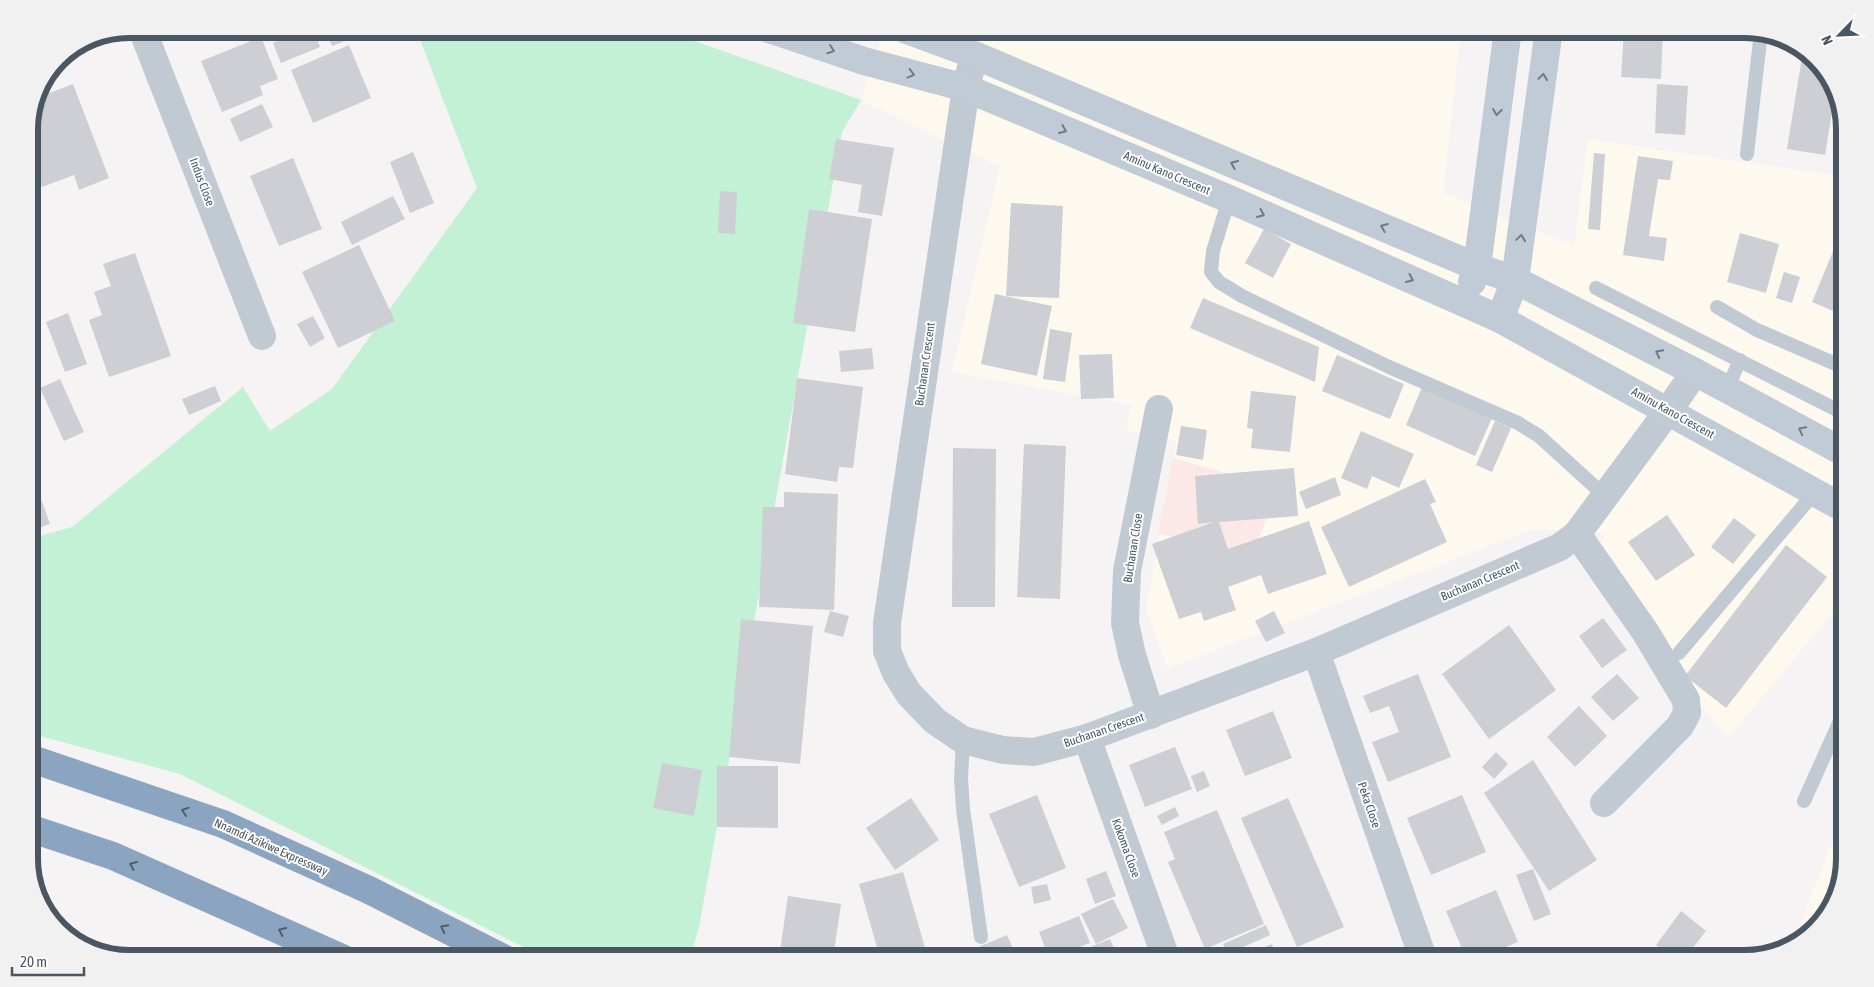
<svg xmlns="http://www.w3.org/2000/svg" width="1874" height="987" viewBox="0 0 1874 987" font-family="'Asap Condensed',sans-serif">
<style>
.commercial{fill:#fdf9ef}
.medical{fill:#fce8e6}
.green{fill:#c3f1d5}
.building{fill:#cdcfd5}
.lines{fill:none;stroke-linecap:round;stroke-linejoin:round}
.lane{stroke:#c1cad2;stroke-width:14}
.street{stroke:#c1cad2;stroke-width:28}
.secondary{stroke:#c1cbd6;stroke-width:28}
.highway{stroke:#8ba5c1;stroke-width:28}
.oneway{stroke:#6e7984}
.oneway2{stroke:#505e6b}
.labels{text-anchor:middle;dominant-baseline:central;stroke-width:4;stroke-linejoin:round;paint-order:stroke}
.street-label{font-size:12px;fill:#4a5661;stroke:#fff}
.rim{fill:none;stroke:#4a5661;stroke-width:6}
</style>
<rect width="100%" height="100%" fill="#f5f3f3"/>
<!-- commercial -->
<g class="commercial">
<polygon points="884,29 1461,29 1443,193 1574,246 1588,139 1845,177 1845,598 1728,738 1582,565 1606,534 1533,529 1168,668 1146,610 1176,442 1127,430 1131,405 952,372 1000,167 861,100"/>
<polygon points="1845,811 1845,858 1835,903 1801,942 1792,944"/>
</g>
<!-- medical -->
<polygon class="medical" points="1173,458 1278,488 1248,567 1194,541 1158,534"/>
<!-- green -->
<polygon class="green" points="416,29 661,29 861,100 842,132 699,927 690,958 545,958 180,774 29,733 29,539 72,527 243,387 270,431 332,389 477,188"/>
<!-- building -->
<g class="building">
<polygon points="306,29 313,29 320,47 281,63 273,43"/>
<polygon points="325,29 357,29 360,35 332,46"/>
<polygon points="1624,29 1663,29 1661,79 1621,77"/>
<polygon points="261,37 278,79 260,86 263,95 222,112 201,61"/>
<polygon points="349,45 371,98 313,123 291,70"/>
<polygon points="1803,51 1829,73 1835,93 1825,155 1787,149"/>
<polygon points="73,84 109,178 79,190 74,175 42,187 29,154 29,122 36,98"/>
<polygon points="1657,84 1688,86 1685,135 1655,133"/>
<polygon points="262,104 273,127 240,142 230,119"/>
<polygon points="836,139 894,148 882,216 858,212 862,185 829,179"/>
<polygon points="413,152 434,203 410,213 390,162"/>
<polygon points="1594,153 1605,154 1600,230 1588,229"/>
<polygon points="1638,156 1673,161 1670,180 1658,179 1649,236 1667,238 1664,261 1623,255"/>
<polygon points="293,158 322,229 279,246 250,176"/>
<polygon points="720,191 737,192 735,234 718,233"/>
<polygon points="393,196 405,219 352,245 341,222"/>
<polygon points="1011,203 1063,206 1059,298 1006,296"/>
<polygon points="1844,205 1845,205 1845,242 1837,240"/>
<polygon points="809,209 872,219 855,332 793,323"/>
<polygon points="1264,229 1291,244 1273,278 1245,263"/>
<polygon points="1740,233 1779,244 1766,293 1727,282"/>
<polygon points="359,245 395,321 338,348 302,272"/>
<polygon points="1834,249 1845,254 1845,316 1812,302"/>
<polygon points="135,253 171,356 109,377 89,320 102,315 94,292 111,286 103,264"/>
<polygon points="1784,272 1800,277 1792,303 1776,298"/>
<polygon points="995,294 1052,306 1037,376 981,364"/>
<polygon points="1203,298 1319,347 1315,382 1190,328"/>
<polygon points="68,313 87,364 65,372 46,322"/>
<polygon points="313,316 325,338 310,347 297,324"/>
<polygon points="1050,329 1072,333 1065,382 1043,379"/>
<polygon points="872,348 874,369 841,372 839,351"/>
<polygon points="1112,354 1114,398 1081,399 1079,355"/>
<polygon points="1337,355 1404,384 1390,419 1322,391"/>
<polygon points="797,378 863,387 853,468 839,467 837,482 785,474"/>
<polygon points="60,379 84,432 64,441 40,388"/>
<polygon points="1423,385 1493,416 1475,456 1406,425"/>
<polygon points="215,386 221,401 189,415 182,399"/>
<polygon points="1251,391 1296,396 1290,452 1251,448 1253,429 1247,428"/>
<polygon points="1495,421 1511,428 1492,472 1476,465"/>
<polygon points="1181,426 1207,430 1203,460 1176,455"/>
<polygon points="1361,431 1414,454 1399,488 1372,476 1367,489 1341,478"/>
<polygon points="1024,444 1066,446 1060,599 1017,597"/>
<polygon points="953,448 996,449 995,607 952,607"/>
<polygon points="1294,468 1298,516 1219,522 1228,549 1309,521 1327,574 1268,594 1261,575 1228,587 1236,610 1204,621 1201,612 1179,619 1152,544 1214,522 1198,524 1195,476"/>
<polygon points="1335,477 1341,495 1306,509 1299,492"/>
<polygon points="1425,479 1436,502 1430,504 1447,542 1349,587 1321,527"/>
<polygon points="784,492 838,494 834,610 759,607 763,507 784,507"/>
<polygon points="42,501 50,524 33,530 29,520 29,506"/>
<polygon points="1667,515 1695,555 1656,581 1628,542"/>
<polygon points="1734,518 1756,535 1733,564 1711,547"/>
<polygon points="1786,545 1827,577 1726,708 1685,676"/>
<polygon points="830,611 849,616 843,637 824,632"/>
<polygon points="1274,611 1285,633 1266,642 1255,621"/>
<polygon points="1603,618 1627,650 1602,668 1579,636"/>
<polygon points="741,619 813,626 800,764 729,757"/>
<polygon points="1509,625 1556,690 1489,739 1442,674"/>
<polygon points="1418,674 1451,757 1388,782 1372,742 1399,732 1389,706 1370,713 1363,696"/>
<polygon points="1617,674 1639,698 1613,721 1591,697"/>
<polygon points="1579,706 1607,736 1575,767 1547,737"/>
<polygon points="1273,711 1292,758 1245,776 1226,730"/>
<polygon points="1175,747 1192,789 1145,807 1129,765"/>
<polygon points="1496,752 1508,764 1494,779 1482,767"/>
<polygon points="1533,760 1597,860 1549,891 1484,793"/>
<polygon points="662,763 702,770 694,816 653,808"/>
<polygon points="717,766 778,766 778,828 717,827"/>
<polygon points="1204,771 1210,786 1197,792 1191,776"/>
<polygon points="1037,795 1066,868 1019,887 989,814"/>
<polygon points="1462,795 1486,852 1431,875 1407,818"/>
<polygon points="911,798 939,840 895,870 866,828"/>
<polygon points="1288,798 1344,927 1297,947 1241,818"/>
<polygon points="1175,807 1179,816 1162,825 1157,816"/>
<polygon points="1217,810 1264,924 1205,949 1168,862 1175,859 1164,832"/>
<polygon points="1845,837 1845,858 1842,872 1833,868"/>
<polygon points="1533,869 1551,914 1534,921 1516,875"/>
<polygon points="1106,871 1116,896 1095,904 1086,879"/>
<polygon points="903,872 928,958 880,958 859,884"/>
<polygon points="1047,884 1051,900 1034,904 1031,887"/>
<polygon points="1496,890 1518,942 1479,958 1466,958 1446,911"/>
<polygon points="788,896 841,904 833,958 779,958"/>
<polygon points="1113,899 1128,928 1096,944 1081,914"/>
<polygon points="1681,911 1706,931 1685,958 1673,958 1656,945"/>
<polygon points="1079,916 1090,943 1049,958 1039,932"/>
<polygon points="1266,925 1270,935 1228,954 1223,944"/>
<polygon points="1007,935 1017,958 964,958 962,954"/>
<polygon points="1110,939 1118,958 1063,958"/>
<polygon points="1272,944 1277,958 1237,958"/>
</g>
<g class="lines">
<!-- lane -->
<g class="lane">
<polyline points="1747,154 1761,32"/>
<polyline points="1229,199 1213,251 1211,272 1219,282 1242,296 1389,367 1518,423 1539,436 1605,496"/>
<polyline points="1596,288 1845,414"/>
<polyline points="1717,307 1757,330 1845,368"/>
<polyline points="1727,389 1740,360"/>
<polyline points="1679,653 1815,492"/>
<polyline points="963,740 961,778 963,809 981,937"/>
<polyline points="1804,801 1845,710"/>
</g>
<!-- street -->
<g class="street">
<polyline points="142,29 262,336"/>
<polyline points="974,55 966,88 887,623 887,651 896,673 909,694 935,721 963,740 1003,750 1034,752 1087,738 1316,652 1560,547 1577,534 1668,411 1695,372"/>
<polyline points="1577,534 1646,633 1686,700 1687,713 1680,726 1604,803"/>
<polyline points="1316,652 1423,958"/>
<polyline points="1151,715 1132,655 1125,623 1127,571 1159,409"/>
<polyline points="1087,738 1166,958"/>
</g>
<!-- secondary -->
<g class="secondary">
<polyline points="769,29 864,61 966,88 1229,199 1464,303 1500,319 1845,509"/>
<polyline points="904,29 974,55 1477,267 1515,280 1695,372 1845,453"/>
<polyline points="1472,282 1477,267 1508,29"/>
<polyline points="1500,319 1515,280 1549,29"/>
</g>
<!-- highway -->
<g class="highway">
<polyline points="29,758 223,824 369,890 503,958"/>
<polyline points="29,828 113,856 342,958"/>
</g>
</g>
<!-- one-way arrows -->
<defs><path id="oneway-chevron" d="M-2-3.5L2.5 0L-2 3.5" fill="none" stroke-width="1.6" stroke-linecap="round" stroke-linejoin="round" transform="scale(1.25)"/></defs>
<g class="oneway">
<use href="#oneway-chevron" transform="translate(831 50) rotate(19)"/>
<use href="#oneway-chevron" transform="translate(911 74) rotate(15)"/>
<use href="#oneway-chevron" transform="translate(1543 77) rotate(-82)"/>
<use href="#oneway-chevron" transform="translate(1497 112) rotate(97)"/>
<use href="#oneway-chevron" transform="translate(1063 130) rotate(23)"/>
<use href="#oneway-chevron" transform="translate(1234 164) rotate(-157)"/>
<use href="#oneway-chevron" transform="translate(1261 214) rotate(24)"/>
<use href="#oneway-chevron" transform="translate(1384 227) rotate(-157)"/>
<use href="#oneway-chevron" transform="translate(1521 238) rotate(-82)"/>
<use href="#oneway-chevron" transform="translate(1410 279) rotate(24)"/>
<use href="#oneway-chevron" transform="translate(1659 353) rotate(-153)"/>
<use href="#oneway-chevron" transform="translate(1802 430) rotate(-152)"/>
</g>
<g class="oneway2">
<use href="#oneway-chevron" transform="translate(185 811) rotate(-161)"/>
<use href="#oneway-chevron" transform="translate(133 865) rotate(-156)"/>
<use href="#oneway-chevron" transform="translate(444 928) rotate(-153)"/>
<use href="#oneway-chevron" transform="translate(282 931) rotate(-155)"/>
</g>
<g class="labels">
<!-- street labels -->
<g class="street-label">
<text transform="translate(1167 173) rotate(23)">Aminu Kano Crescent</text>
<text transform="translate(202 182) rotate(69)">Indus Close</text>
<text transform="translate(925 364) rotate(-82)">Buchanan Crescent</text>
<text transform="translate(1673 413) rotate(29)">Aminu Kano Crescent</text>
<text transform="translate(1133 548) rotate(-81)">Buchanan Close</text>
<text transform="translate(1480 581) rotate(-23)">Buchanan Crescent</text>
<text transform="translate(1104 730) rotate(-19)">Buchanan Crescent</text>
<text transform="translate(1369 805) rotate(71)">Peka Close</text>
<text transform="translate(271 847) rotate(24)">Nnamdi Azikiwe Expressway</text>
<text transform="translate(1126 848) rotate(70)">Kokoma Close</text>
</g>
</g>
<!-- crop -->
<path d="M0 0H1874V987H0ZM129 38H1745A91 91 0 0 1 1836 129V859A91 91 0 0 1 1745 950H129A91 91 0 0 1 38 859V129A91 91 0 0 1 129 38Z" fill="#f1f1f2" fill-rule="evenodd"/>
<path class="rim" d="M129 38H1745A91 91 0 0 1 1836 129V859A91 91 0 0 1 1745 950H129A91 91 0 0 1 38 859V129A91 91 0 0 1 129 38Z"/>
<!-- north arrow -->
<g transform="translate(1839 35) rotate(246)" stroke="#ffffff" stroke-width="4" paint-order="stroke">
<path d="M0-4L9 19L0 12L-9 19Z" fill="#4a5661"/>
<text y="-8" font-size="14" font-weight="bold" text-anchor="middle" fill="#4a5661">N</text>
</g>
<!-- scale -->
<path d="M12 967v8h72v-8" fill="none" stroke="#4a5661" stroke-width="2.5"/>
<text x="20" y="967" font-size="15" fill="#4a5661" stroke="#ffffff" stroke-width="4" paint-order="stroke">20 m</text>
</svg>
